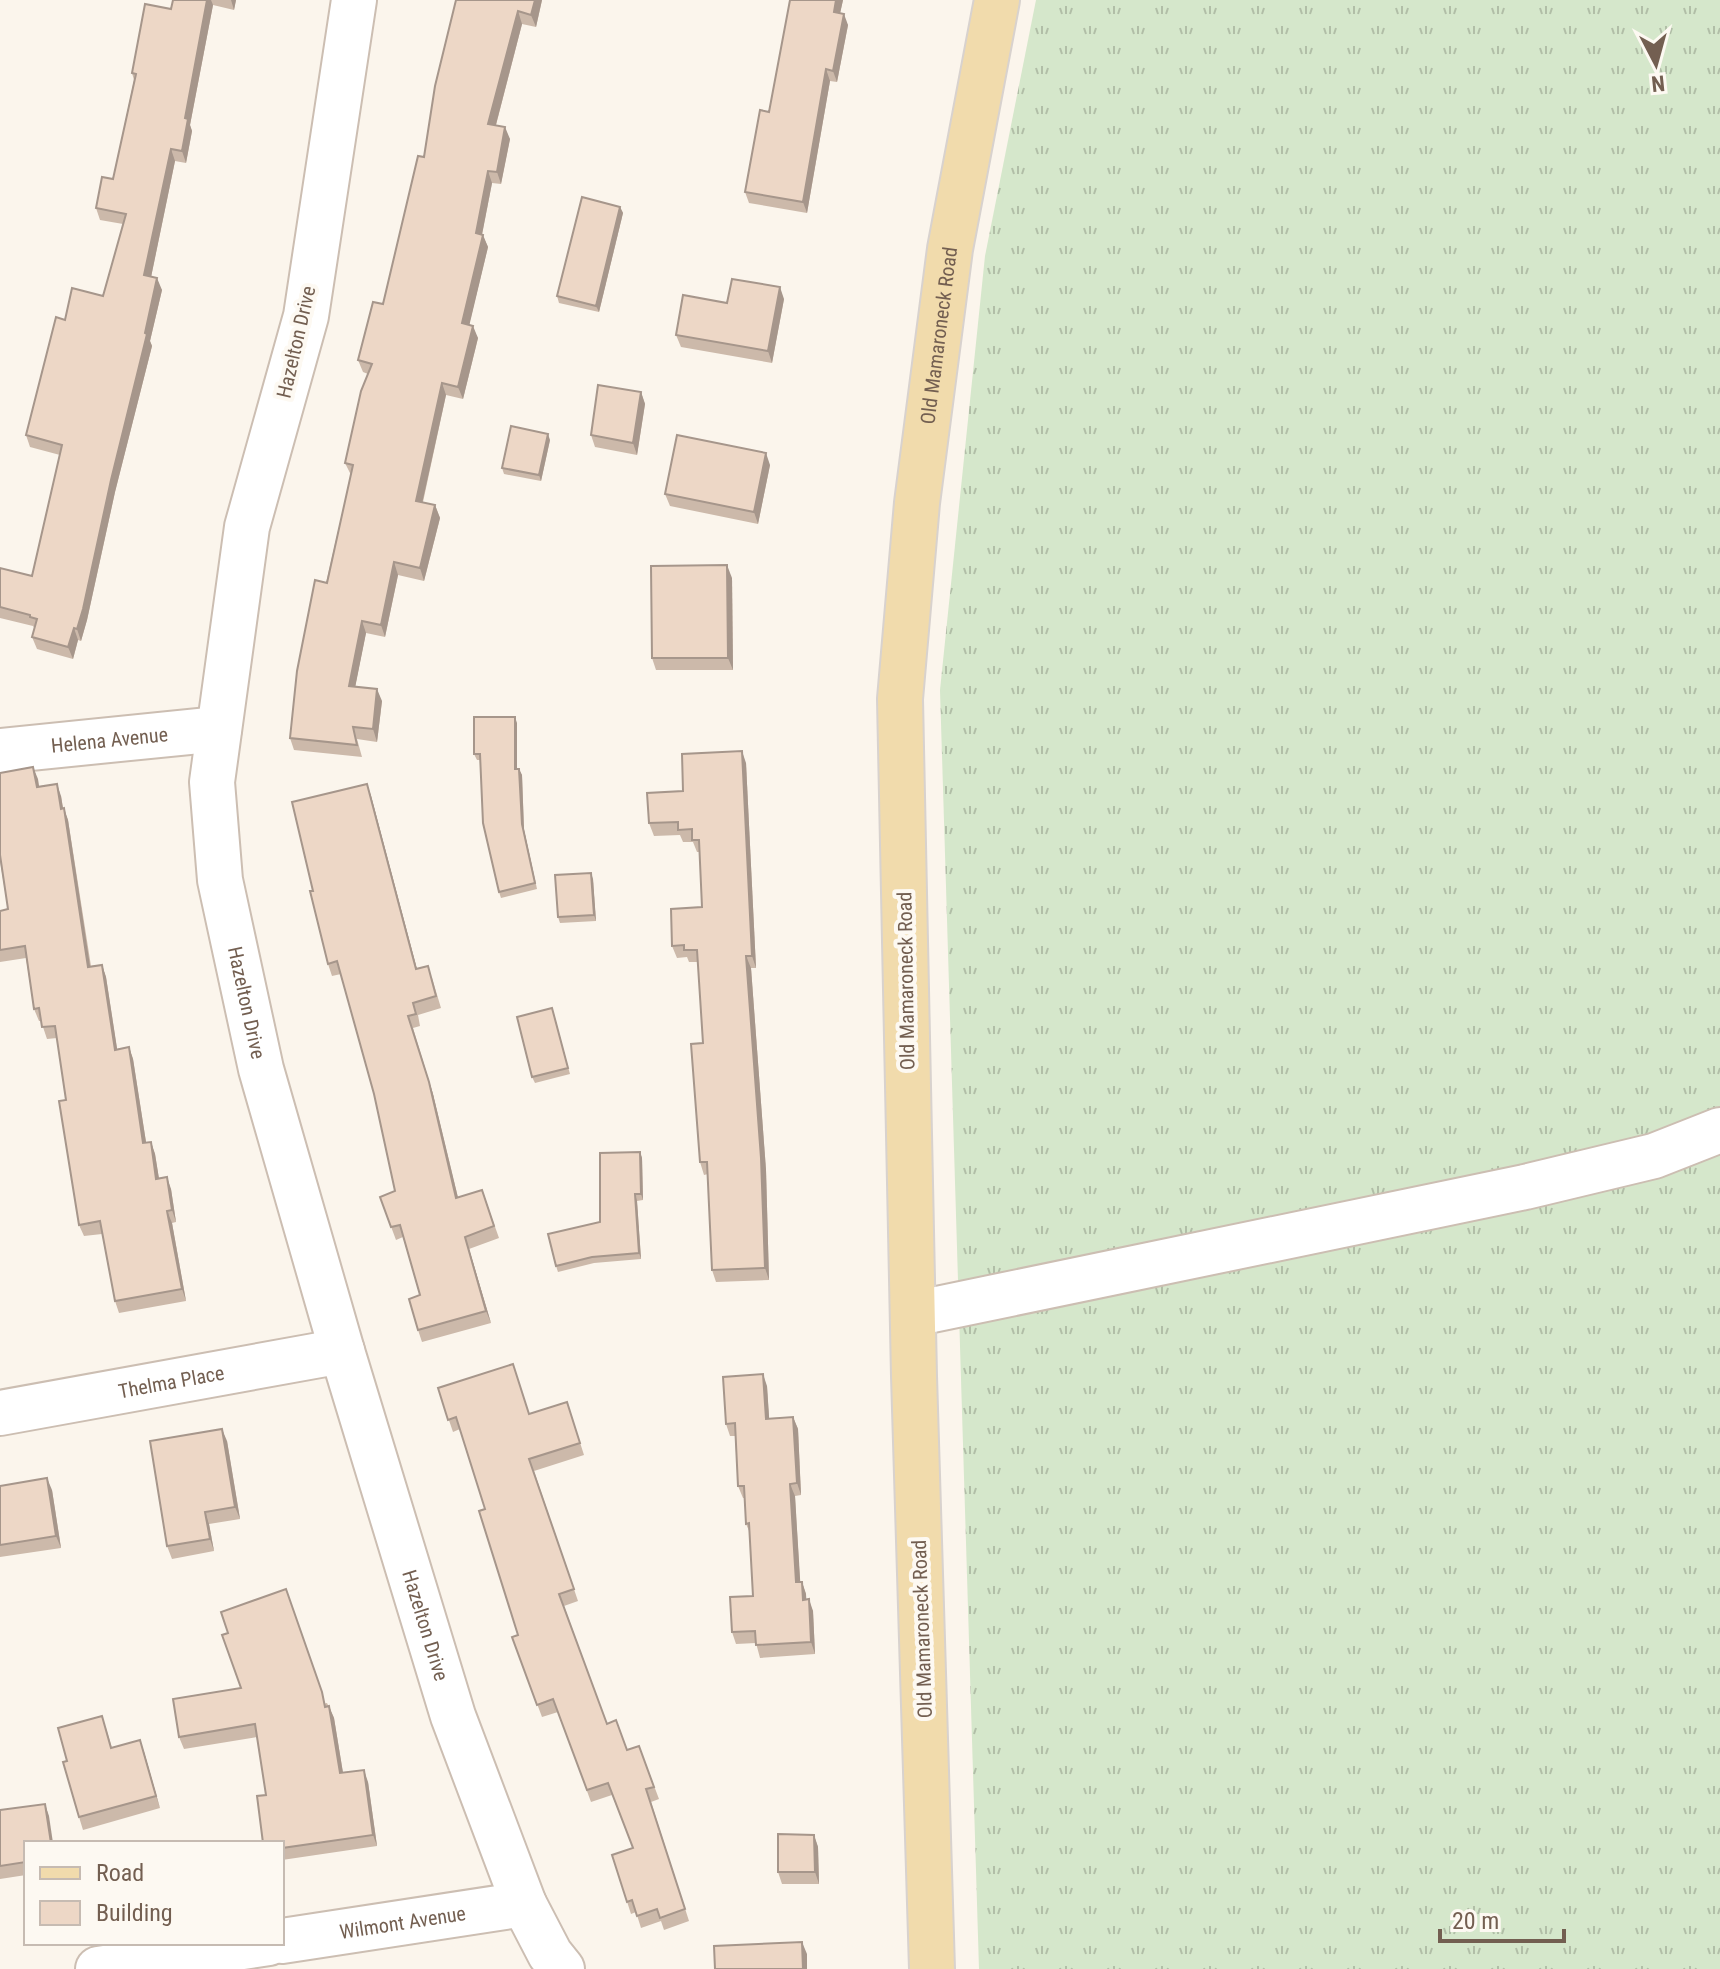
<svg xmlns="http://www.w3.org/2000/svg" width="1720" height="1969" viewBox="0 0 1720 1969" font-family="'Roboto Condensed',sans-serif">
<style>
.grass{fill:url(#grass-tufts)}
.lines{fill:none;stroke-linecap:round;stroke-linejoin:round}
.minor-casing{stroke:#ccbeb2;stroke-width:48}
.major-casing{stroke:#d8d2ce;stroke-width:48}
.minor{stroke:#fff;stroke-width:44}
.major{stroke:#f1dbac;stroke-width:44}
.wall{fill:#ccb9aa}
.shaded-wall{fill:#a6968b}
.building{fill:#edd7c6;stroke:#a6968b;stroke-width:2}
.labels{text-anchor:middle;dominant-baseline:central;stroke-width:8;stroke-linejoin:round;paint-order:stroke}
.street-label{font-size:20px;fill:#735f51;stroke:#fdf9f2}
</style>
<defs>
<pattern id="grass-tufts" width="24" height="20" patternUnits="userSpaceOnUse" patternTransform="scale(2)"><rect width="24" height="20" fill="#d5e7cb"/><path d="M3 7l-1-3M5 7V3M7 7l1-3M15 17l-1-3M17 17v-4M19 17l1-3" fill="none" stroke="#b1bea7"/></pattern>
</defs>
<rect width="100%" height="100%" fill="#fbf5ec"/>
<!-- grass -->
<polygon class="grass" points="1036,0 1720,0 1720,1969 979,1969 940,690 985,256"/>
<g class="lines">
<defs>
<g id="minor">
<path id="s1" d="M354,0l-48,316 -59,211 -35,255 8,98 41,189 81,282 111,365 71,188 26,50 12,15"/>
<path id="s2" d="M0,751l219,-22"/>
<polyline points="913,1314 1525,1187 1654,1156 1720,1130"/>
<path id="s3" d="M0,1413l342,-62"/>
<path id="s4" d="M282,1941l242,-37"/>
<polyline points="98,1969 269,1943"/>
</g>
<g id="major">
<path id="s5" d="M932,1969l-18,-593 -14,-677 17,-196 33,-254 47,-249"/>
</g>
</defs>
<!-- minor casing -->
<use href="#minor" class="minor-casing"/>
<!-- major casing -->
<use href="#major" class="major-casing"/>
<!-- minor -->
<use href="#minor" class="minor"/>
<!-- major -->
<use href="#major" class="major"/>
</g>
<!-- wall -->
<g class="wall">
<polygon points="173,0 236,0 234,10 213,5 190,125 192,131 186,163 175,161 151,277 162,290 150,341 152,346 115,492 87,620 81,641 78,640 73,659 37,649 32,637 35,629 33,626 0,618 0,568 32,576 60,455 30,447 26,435 65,320 103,296 123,224 100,220 96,208 113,179 134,80 132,73 171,9"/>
<polygon points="456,0 542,0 536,27 522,24 496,125 510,139 501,184 492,183 482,234 488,247 469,325 478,338 463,399 446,395 423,502 435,505 440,518 424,581 398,575 385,637 366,633 355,687 382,701 377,742 357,739 362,757 294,750 290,738 351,475 345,463 368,374 363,372 358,360 383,304 424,157"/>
<polygon points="790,0 843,0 840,13 848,25 837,82 830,81 807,213 749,203 745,192 769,112"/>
<polygon points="620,207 623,213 599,312 559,303 557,296"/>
<polygon points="784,299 772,363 681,347 676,335 727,303"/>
<polygon points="641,392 645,404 637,455 595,447 591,435"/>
<polygon points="550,440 541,481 504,474 502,468"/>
<polygon points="770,465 758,524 670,506 665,494"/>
<polygon points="732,578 733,670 656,670 652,658"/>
<polygon points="517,723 517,769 519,769 522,775 524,830 537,889 501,898 499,892 480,760 477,760 474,754"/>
<polygon points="746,763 756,968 751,968 766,1170 769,1280 716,1282 712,1270 708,1174 704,1175 700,1162 703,1043 698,962 689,962 687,957 677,958 672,946 702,907 700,852 697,852 693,842 683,842 680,835 654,836 649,823 683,791"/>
<polygon points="33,767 39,787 61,796 63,808 68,820 91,966 102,965 106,977 117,1049 129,1047 133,1059 146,1142 151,1142 155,1154 159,1179 171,1189 176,1222 172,1223 186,1301 119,1313 115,1301 102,1234 84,1236 79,1225 66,1100 57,1038 47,1039 41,1021 39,1021 34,1009 26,958 0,962 0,911 8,909 0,861 0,793"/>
<polygon points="367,784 371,796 417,969 432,978 441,1008 418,1015 420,1026 413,1028 433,1094 458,1198 482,1190 499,1238 469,1249 491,1323 422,1342 418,1330 420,1295 403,1237 396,1240 380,1197 395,1191 374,1094 341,974 332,976 328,964 313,891"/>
<polygon points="593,879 596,921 560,923 558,917"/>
<polygon points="554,1014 570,1074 535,1083 532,1077"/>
<polygon points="640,1152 642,1158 643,1200 637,1201 641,1259 594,1263 558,1272 556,1266 600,1222"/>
<polygon points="767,1386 769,1418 793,1417 798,1429 801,1495 795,1496 800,1582 802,1582 806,1594 806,1599 813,1611 815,1654 760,1658 756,1643 736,1644 732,1632 753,1596 750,1533 746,1524 745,1498 743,1498 738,1486 735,1436 730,1436 726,1424"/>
<polygon points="438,1388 529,1414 567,1402 584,1455 534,1471 578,1601 564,1606 607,1724 627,1750 639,1746 659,1799 651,1802 689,1921 664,1930 661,1921 641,1928 636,1912 631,1914 612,1855 633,1848 612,1795 591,1802 558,1712 542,1717 512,1637 518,1635 485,1509 460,1429 453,1432"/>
<polygon points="227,1441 240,1519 209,1524 214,1551 172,1559 167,1546"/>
<polygon points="0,1486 52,1490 61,1548 0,1557"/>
<polygon points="327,1703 334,1718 343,1773 368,1782 377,1846 282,1860 282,1843 266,1795 257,1737 184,1749 179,1737"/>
<polygon points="106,1728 112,1748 144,1752 160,1808 83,1830 79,1817 67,1761"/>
<polygon points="0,1810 49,1816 26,1843 26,1875 0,1879"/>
<polygon points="814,1835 818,1847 819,1884 782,1884 778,1872"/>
</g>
<!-- shaded-wall -->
<g class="shaded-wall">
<polygon points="207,0 211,0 213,5 190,125 192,131 186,163 182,151 185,118"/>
<polygon points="231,0 236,0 234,10"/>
<polygon points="535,0 542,0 536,27 531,15"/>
<polygon points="836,0 843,0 838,23 834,12"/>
<polygon points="518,11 522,24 493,136 488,124"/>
<polygon points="844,14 848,25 837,82 833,71"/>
<polygon points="826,69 830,81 807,213 803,202"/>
<polygon points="505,127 510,139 501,184 497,172"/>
<polygon points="171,149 175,161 149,287 144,275"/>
<polygon points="488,171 492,183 480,245 476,233"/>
<polygon points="620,207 623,213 599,312 596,306"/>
<polygon points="483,235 488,247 467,335 462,323"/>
<polygon points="157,278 162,290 150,341 152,346 115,492 87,620 81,641 77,629"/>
<polygon points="780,287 784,299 772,363 768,351"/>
<polygon points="473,326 478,338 463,399 458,387"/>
<polygon points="442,383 446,395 420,513 416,501"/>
<polygon points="641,392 645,404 637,455 633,443"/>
<polygon points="548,434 550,440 541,481 539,475"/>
<polygon points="766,453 770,465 758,524 754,512"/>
<polygon points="435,505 440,518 424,581 420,568"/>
<polygon points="394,562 398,575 385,637 381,625"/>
<polygon points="727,565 732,578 733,670 728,658"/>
<polygon points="362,621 366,633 353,698 349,686"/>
<polygon points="74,628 78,640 73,659 68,647"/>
<polygon points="377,689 382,701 377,742 373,729"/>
<polygon points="515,717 517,723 517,775 515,769"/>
<polygon points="742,751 746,763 756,968 752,956"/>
<polygon points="33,767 38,779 41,799 37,787"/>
<polygon points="519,769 522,775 524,830 537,889 522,824"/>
<polygon points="57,784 61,796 65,821 61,809"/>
<polygon points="367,784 371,796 420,981 416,969"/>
<polygon points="64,808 68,820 92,979 88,967"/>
<polygon points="591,873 593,879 596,921 594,915"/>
<polygon points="746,956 751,968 766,1170 769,1280 765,1268"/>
<polygon points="102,965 106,977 119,1061 115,1050"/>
<polygon points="408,1016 433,1094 461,1210 456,1198"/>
<polygon points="129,1047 133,1059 148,1155 143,1143"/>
<polygon points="151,1142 155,1154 161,1191 156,1179"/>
<polygon points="640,1152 642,1158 643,1200 641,1194"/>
<polygon points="167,1177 171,1189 176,1222 172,1210"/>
<polygon points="635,1194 637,1201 641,1259 639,1253"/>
<polygon points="167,1211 172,1223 186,1301 182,1289"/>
<polygon points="465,1237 469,1249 491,1323 486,1311"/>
<polygon points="763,1374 767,1386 770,1431 766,1419"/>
<polygon points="793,1417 798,1429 801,1495 797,1483"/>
<polygon points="222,1429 227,1441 240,1519 235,1507"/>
<polygon points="47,1478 52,1490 61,1548 56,1536"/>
<polygon points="790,1484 795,1496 801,1594 796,1582"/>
<polygon points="205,1512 209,1524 214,1551 210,1539"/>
<polygon points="802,1582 806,1594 807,1612 803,1600"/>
<polygon points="809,1599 813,1611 815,1654 811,1642"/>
<polygon points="329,1706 334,1718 345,1785 340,1773"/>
<polygon points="140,1740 144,1752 160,1808 156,1796"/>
<polygon points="364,1770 368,1782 377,1846 373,1835"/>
<polygon points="45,1804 49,1816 53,1843 51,1843"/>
<polygon points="814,1835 818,1847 819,1884 815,1872"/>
<polygon points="802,1942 807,1954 807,1969 803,1969"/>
</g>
<!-- building -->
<g class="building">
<polygon points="173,0 207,0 185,118 188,119 182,151 171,149 144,275 157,278 145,333 147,334 111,480 83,609 77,629 74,628 68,647 32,637 37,619 30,617 30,615 0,607 0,568 32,576 62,445 26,435 56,317 65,320 72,288 103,296 126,214 96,208 102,177 113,179 136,74 132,73 145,4 171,9"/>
<polygon points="456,0 535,0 531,15 518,11 488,124 505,127 497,172 488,171 476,233 483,235 462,323 473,326 458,387 442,383 416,501 435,505 420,568 394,562 381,625 362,621 349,686 377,689 373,729 353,727 357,745 290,738 297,671 315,580 327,583 353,465 345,463 361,391 372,364 358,360 373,302 383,304 418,156 424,157 435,86"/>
<polygon points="790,0 836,0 834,12 844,14 833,71 826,69 803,202 745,192 760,110 769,112"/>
<polygon points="582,197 620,207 596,306 557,296"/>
<polygon points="732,279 780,287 768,351 676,335 683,295 727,303"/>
<polygon points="598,385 641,392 633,443 591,435"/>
<polygon points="511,426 548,434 539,475 502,468"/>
<polygon points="677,435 766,453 754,512 665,494"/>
<polygon points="727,565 728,658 652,658 651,566"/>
<polygon points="474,717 515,717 515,769 519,769 522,824 535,883 499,892 483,823 480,754 474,754"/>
<polygon points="742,751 752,956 746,956 761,1158 765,1268 712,1270 707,1162 700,1162 691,1044 703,1043 697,950 684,950 684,945 672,946 671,909 702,907 699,840 692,840 692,829 678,830 678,822 649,823 647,793 683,791 682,754"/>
<polygon points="33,767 37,787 57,784 61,809 64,808 88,967 102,965 115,1050 129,1047 143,1143 151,1142 156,1179 167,1177 172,1210 167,1211 182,1289 115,1301 100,1221 79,1225 59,1101 66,1100 55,1026 42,1027 39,1008 34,1009 25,946 0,950 0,911 8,909 0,855 0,773"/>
<polygon points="367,784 416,969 428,966 436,996 413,1003 416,1014 408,1016 429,1082 456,1198 482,1190 494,1226 465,1237 486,1311 418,1330 409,1299 420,1295 400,1225 391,1227 380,1197 395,1191 374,1094 337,961 328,964 310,891 313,891 292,802"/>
<polygon points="591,873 594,915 558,917 555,875"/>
<polygon points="552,1008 568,1068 532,1077 517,1017"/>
<polygon points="640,1152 641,1194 635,1194 639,1253 592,1257 556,1266 548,1234 600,1222 600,1153"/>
<polygon points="513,1364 529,1414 567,1402 580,1443 529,1459 574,1589 559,1594 607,1724 616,1720 627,1750 639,1746 654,1787 646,1789 685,1909 660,1918 657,1909 637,1916 632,1900 627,1902 612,1855 633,1848 608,1783 587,1790 553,1699 537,1705 512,1637 518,1635 479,1511 485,1509 456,1417 448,1420 438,1388"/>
<polygon points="763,1374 766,1419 793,1417 797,1483 790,1484 796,1582 802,1582 803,1600 809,1599 811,1642 756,1645 755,1631 732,1632 730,1597 753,1596 749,1523 746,1524 744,1486 738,1486 735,1423 726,1424 723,1377"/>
<polygon points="222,1429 235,1507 205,1512 210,1539 167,1546 150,1441"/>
<polygon points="47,1478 56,1536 0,1545 0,1486"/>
<polygon points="286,1589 322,1692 325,1707 329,1706 340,1773 364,1770 373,1835 282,1848 282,1843 263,1843 257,1796 266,1795 255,1724 179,1737 173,1699 241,1688 222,1635 228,1633 221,1612"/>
<polygon points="102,1716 111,1748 140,1740 156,1796 79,1817 63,1762 67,1761 58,1728"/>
<polygon points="45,1804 51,1843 26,1843 26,1862 0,1866 0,1810"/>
<polygon points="778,1834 814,1835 815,1872 778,1872"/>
<polygon points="802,1942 803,1969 715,1969 714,1946"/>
</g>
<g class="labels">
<!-- street labels -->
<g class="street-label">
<text stroke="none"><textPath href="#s5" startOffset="1636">Old Mamaroneck Road</textPath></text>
<text transform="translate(296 342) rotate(-77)">Hazelton Drive</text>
<text stroke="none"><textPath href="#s2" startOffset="110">Helena Avenue</textPath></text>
<text transform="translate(906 981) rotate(-91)">Old Mamaroneck Road</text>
<text stroke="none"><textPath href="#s1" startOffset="1020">Hazelton Drive</textPath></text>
<text stroke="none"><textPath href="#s3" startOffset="174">Thelma Place</textPath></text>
<text stroke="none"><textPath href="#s1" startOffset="1668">Hazelton Drive</textPath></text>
<text transform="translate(922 1629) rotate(-92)">Old Mamaroneck Road</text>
<text stroke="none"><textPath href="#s4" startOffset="122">Wilmont Avenue</textPath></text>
</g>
</g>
<!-- legend -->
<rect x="24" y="1841" width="260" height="104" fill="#fdf9f2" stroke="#c6bbb2" stroke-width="2"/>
<rect x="40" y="1867" width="40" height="12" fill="#f1dbac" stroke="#c6bbb2" stroke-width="2"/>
<text x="96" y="1881" font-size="24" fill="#735f51">Road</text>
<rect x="40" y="1901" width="40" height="24" fill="#edd7c6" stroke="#c6bbb2" stroke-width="2"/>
<text x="96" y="1921" font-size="24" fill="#735f51">Building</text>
<!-- north arrow -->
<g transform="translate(1656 64) rotate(174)" stroke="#fdf9f2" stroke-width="6" paint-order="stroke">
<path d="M0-6L14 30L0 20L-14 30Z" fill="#735f51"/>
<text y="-12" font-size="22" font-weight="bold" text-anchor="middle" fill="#735f51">N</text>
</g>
<!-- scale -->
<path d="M1440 1929v12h124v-12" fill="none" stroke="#735f51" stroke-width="4"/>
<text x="1452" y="1929" font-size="24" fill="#735f51" stroke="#fdf9f2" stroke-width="6" paint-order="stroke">20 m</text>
</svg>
